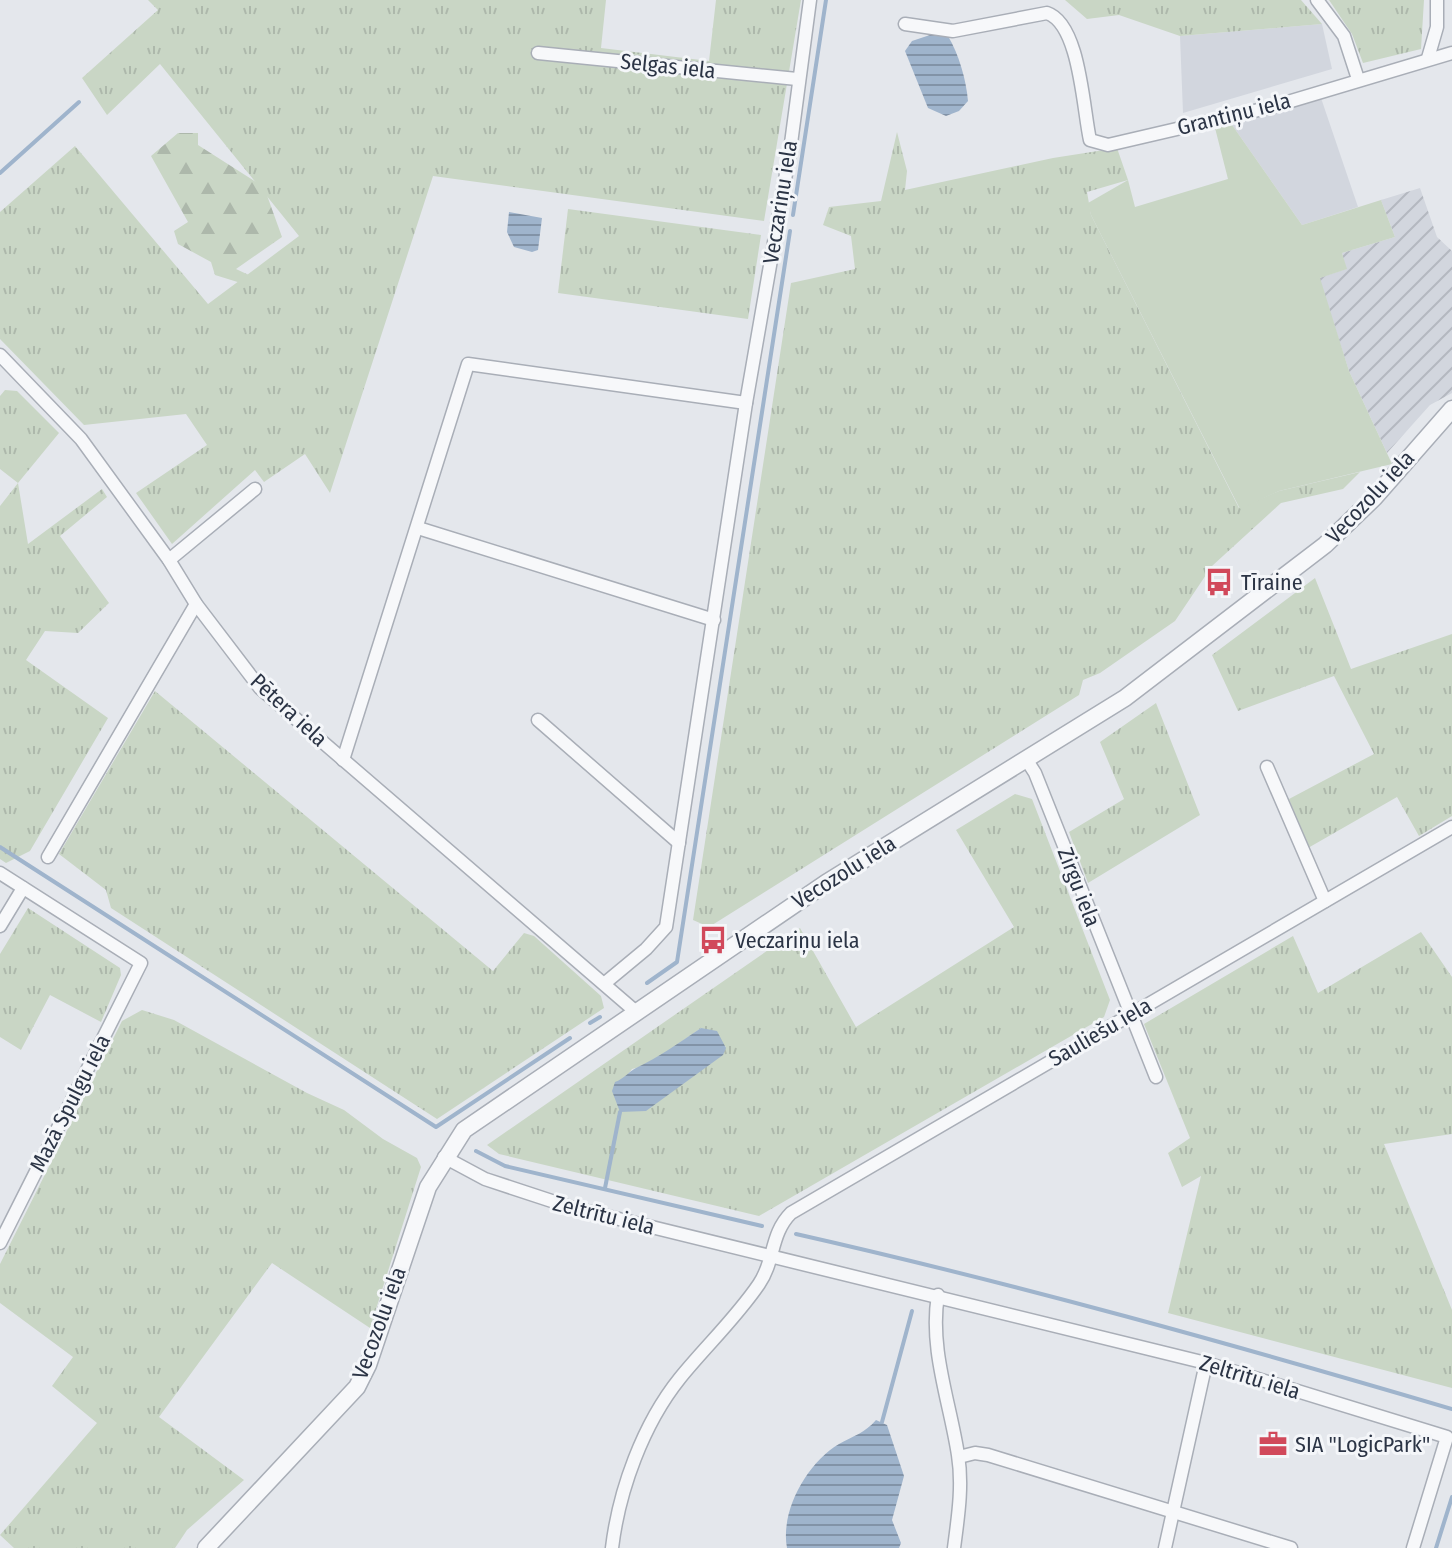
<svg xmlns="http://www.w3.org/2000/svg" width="1452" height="1548" viewBox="0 0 1452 1548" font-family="'Fira Sans Condensed',sans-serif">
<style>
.built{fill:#d2d6de}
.industrial{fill:url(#industrial-furrows)}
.grass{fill:url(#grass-tufts);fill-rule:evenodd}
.forest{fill:url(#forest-firs)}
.garden{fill:#c9d6c5}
.water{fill:url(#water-rules)}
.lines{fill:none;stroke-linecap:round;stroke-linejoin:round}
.stream{stroke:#9fb4cc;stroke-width:4}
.minor-casing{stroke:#a9aeb7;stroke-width:15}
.tertiary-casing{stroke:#a9aeb7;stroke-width:19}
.minor{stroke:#f7f8fa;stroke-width:12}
.tertiary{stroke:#f7f8fa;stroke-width:16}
.labels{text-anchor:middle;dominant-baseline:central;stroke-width:6;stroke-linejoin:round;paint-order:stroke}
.street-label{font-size:22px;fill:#2b3445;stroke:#f4f6f9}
.poi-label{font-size:22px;fill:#2b3445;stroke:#f4f6f9;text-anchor:start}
</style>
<defs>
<pattern id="industrial-furrows" width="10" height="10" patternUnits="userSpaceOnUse" patternTransform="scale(2)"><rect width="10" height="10" fill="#d2d6de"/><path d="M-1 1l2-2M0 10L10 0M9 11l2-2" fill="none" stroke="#b4b8c0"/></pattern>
<pattern id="grass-tufts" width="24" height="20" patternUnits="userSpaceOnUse" patternTransform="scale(2)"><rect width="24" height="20" fill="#c9d6c5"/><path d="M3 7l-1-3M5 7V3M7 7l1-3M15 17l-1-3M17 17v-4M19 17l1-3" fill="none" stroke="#adb8ab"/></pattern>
<pattern id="forest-firs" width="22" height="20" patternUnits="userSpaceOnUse" patternTransform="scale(2)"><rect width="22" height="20" fill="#c9d6c5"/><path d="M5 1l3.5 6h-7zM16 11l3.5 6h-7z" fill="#adb8ab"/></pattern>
<pattern id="water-rules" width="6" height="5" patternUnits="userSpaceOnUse" patternTransform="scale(2)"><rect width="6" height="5" fill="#9fb4cc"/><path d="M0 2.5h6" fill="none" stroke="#8293a7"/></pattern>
</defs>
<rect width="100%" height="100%" fill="#e4e7ec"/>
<!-- built -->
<g class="built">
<polygon points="1322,24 1332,69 1183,113 1180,36"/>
<polygon points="1321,98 1358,207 1302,225 1230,122"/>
</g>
<!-- industrial -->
<polygon class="industrial" points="1420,188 1437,237 1452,251 1452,393 1430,405 1387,453 1349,371 1319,278 1346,269 1342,253 1395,237 1381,200"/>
<!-- grass -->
<g class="grass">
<polygon points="148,0 606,0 601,48 709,61 716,0 801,0 764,221 433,176 330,493 305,454 264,482 255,470 172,544 136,493 207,445 186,414 84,425 0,339 0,212 75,146 208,304 299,236 160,64 107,115 82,78 158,10"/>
<polygon points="1065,0 1301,0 1322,24 1180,36 1119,15 1087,19"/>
<polygon points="1329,0 1424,0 1421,49 1363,63 1352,34"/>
<polygon points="897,132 907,171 905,190 1053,158 1117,148 1128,180 1087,192 1091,215 1239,508 1279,491 1360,472 1343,489 1281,503 1212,566 1175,621 1100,673 1083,680 1079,695 709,927 693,920 791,283 855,269 851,236 823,225 829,207 881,201"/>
<polygon points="568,209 761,235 748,319 558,293"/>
<polygon points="5,390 17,391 59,433 18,483 28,544 102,489 107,497 60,536 109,603 78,633 45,631 26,660 108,718 30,851 6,863 0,859 0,506 18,483 0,469 0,396"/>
<polygon points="1315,578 1351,669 1452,634 1452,816 1419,836 1397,797 1308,848 1289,799 1374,754 1334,676 1238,711 1212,655"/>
<polygon points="155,691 493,971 524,933 534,936 601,996 604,1008 437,1119 111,908 106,890 59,854"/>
<polygon points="1156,703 1200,815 1088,883 1069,832 1124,799 1100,742"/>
<path d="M1015,794l17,5 78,201 -6,17 -345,199 -260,-62 -12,-9 313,-217 56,99 158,-100 -58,-97zM701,1028l25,19 -101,31 7,-9 18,-5z"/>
<polygon points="28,908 120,968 121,975 101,1022 50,995 21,1050 0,1037 0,954"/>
<polygon points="1421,932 1452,977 1452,1134 1384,1144 1452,1310 1452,1388 1168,1313 1201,1176 1182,1187 1168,1153 1190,1138 1144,1024 1293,936 1318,993"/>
<polygon points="142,1010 174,1020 307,1093 344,1110 383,1139 417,1158 421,1167 370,1328 272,1263 159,1417 244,1480 187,1530 175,1548 14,1548 0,1535 97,1423 52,1386 73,1357 0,1303 0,1264 122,1021"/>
</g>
<!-- forest -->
<polygon class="forest" points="178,133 198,133 198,145 264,187 282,237 236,269 253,277 244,284 215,275 211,262 178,244 174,231 188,222 151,156"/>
<!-- garden -->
<polygon class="garden" points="1230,122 1302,225 1381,200 1395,237 1342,253 1347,269 1320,278 1349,371 1392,464 1279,491 1240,509 1091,215 1088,203 1128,180 1135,207 1228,179 1214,124"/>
<!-- water -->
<g class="water">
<path d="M933,34l15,2c11,19 18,43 20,65l-9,10 -13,5 -18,-8 -23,-57 7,-10z"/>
<polygon points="509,212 542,218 538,250 532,252 514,247 507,232"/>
<path d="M701,1028l16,3 9,17 -3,7 -77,56 -26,1 -8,-21 3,-9c9,-3 13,-10 21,-14 23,-11 43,-25 65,-40z"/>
<path d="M876,1420l11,5 17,51 -12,44 9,23 -2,5h-112c-7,-37 20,-85 52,-104 14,-8 26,-11 37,-24z"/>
</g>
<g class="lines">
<!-- stream -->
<g class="stream">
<polyline points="0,173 79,102"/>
<polyline points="793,215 826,0"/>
<polyline points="0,847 436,1127 570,1038"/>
<polyline points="647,983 677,962 790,231"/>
<polyline points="590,1023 600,1017"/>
<polyline points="476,1151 505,1166 762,1226"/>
<polyline points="605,1188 620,1112"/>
<path d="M796,1234c221,50 439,111 656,175"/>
<polyline points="882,1422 912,1311"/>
<polyline points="1436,1548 1452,1497"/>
</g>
<defs>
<g id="minor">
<polyline points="1317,0 1344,36 1358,79"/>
<path d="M905,24l48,7 94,-18c33,11 36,96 43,127l18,5 163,-38 181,-54"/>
<polyline points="538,53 797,79"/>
<polyline points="1428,58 1437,27 1437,0"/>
<polyline points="0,355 81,439 169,560 196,604 260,688 635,1011"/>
<polyline points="418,528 714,620"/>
<polyline points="169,560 255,489"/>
<polyline points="538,720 679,843"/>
<polyline points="1026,759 1035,773 1156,1077"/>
<polyline points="343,760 468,364 746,403"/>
<polyline points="1267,767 1325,901"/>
<polyline points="48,857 196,604"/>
<polyline points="0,873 141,963 0,1243"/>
<polyline points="0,926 23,888"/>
<polyline points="605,983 646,949 666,927 746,403 790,151 810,0"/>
<polyline points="444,1157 485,1179 570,1207 1206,1363 1447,1437 1413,1548"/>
<path d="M938,1295c-9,54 12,107 20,160 5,31 0,62 -4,93"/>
<polyline points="959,1457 975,1453 988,1455 1291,1548"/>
<path d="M612,1548c7,-58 31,-124 68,-170 25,-31 56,-60 79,-94 16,-23 11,-50 32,-71l661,-386"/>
<polyline points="1165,1548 1206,1363"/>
</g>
<polyline id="tertiary" points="206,1548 357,1387 368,1365 428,1187 464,1130 826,883 1125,698 1325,545 1374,498 1452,409"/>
</defs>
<!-- minor casing -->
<use href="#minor" class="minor-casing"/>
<!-- tertiary casing -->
<use href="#tertiary" class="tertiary-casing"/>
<!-- minor -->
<use href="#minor" class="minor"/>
<!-- tertiary -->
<use href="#tertiary" class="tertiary"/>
</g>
<!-- icons -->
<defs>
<symbol id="bus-bare" viewBox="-9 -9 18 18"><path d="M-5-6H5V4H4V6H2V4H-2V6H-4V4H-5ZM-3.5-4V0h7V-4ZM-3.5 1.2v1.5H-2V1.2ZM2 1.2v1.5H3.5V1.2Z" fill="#d1495b" stroke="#f4f6f9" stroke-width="2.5" paint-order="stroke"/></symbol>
<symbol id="office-bare" viewBox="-9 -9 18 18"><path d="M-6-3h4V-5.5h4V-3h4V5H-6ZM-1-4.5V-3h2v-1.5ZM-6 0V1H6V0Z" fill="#d1495b" stroke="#f4f6f9" stroke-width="2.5" paint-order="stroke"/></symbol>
</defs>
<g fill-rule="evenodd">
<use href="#bus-bare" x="1199" y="562" width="40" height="40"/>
<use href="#bus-bare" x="693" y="920" width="40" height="40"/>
<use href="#office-bare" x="1253" y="1424" width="40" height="40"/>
</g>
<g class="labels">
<!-- street labels -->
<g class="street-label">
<text transform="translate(668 66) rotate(6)">Selgas iela</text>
<text transform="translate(1234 114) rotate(-14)">Grantiņu iela</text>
<text transform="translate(780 202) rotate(-81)">Veczariņu iela</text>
<text transform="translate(1370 497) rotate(-47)">Vecozolu iela</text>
<text transform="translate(289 710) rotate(43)">Pētera iela</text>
<text transform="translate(844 872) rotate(-32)">Vecozolu iela</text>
<text transform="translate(1079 887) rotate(69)">Zirgu iela</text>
<text transform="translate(1100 1032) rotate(-30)">Sauliešu iela</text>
<text transform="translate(70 1103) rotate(-63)">Mazā Spulgu iela</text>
<text transform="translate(604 1215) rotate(14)">Zeltrītu iela</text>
<text transform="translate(379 1323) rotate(-70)">Vecozolu iela</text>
<text transform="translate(1250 1377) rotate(17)">Zeltrītu iela</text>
</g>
<!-- poi labels -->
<g class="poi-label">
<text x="1241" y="582">Tīraine</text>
<text x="735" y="940">Veczariņu iela</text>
<text x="1295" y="1444">SIA "LogicPark"</text>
</g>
</g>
</svg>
